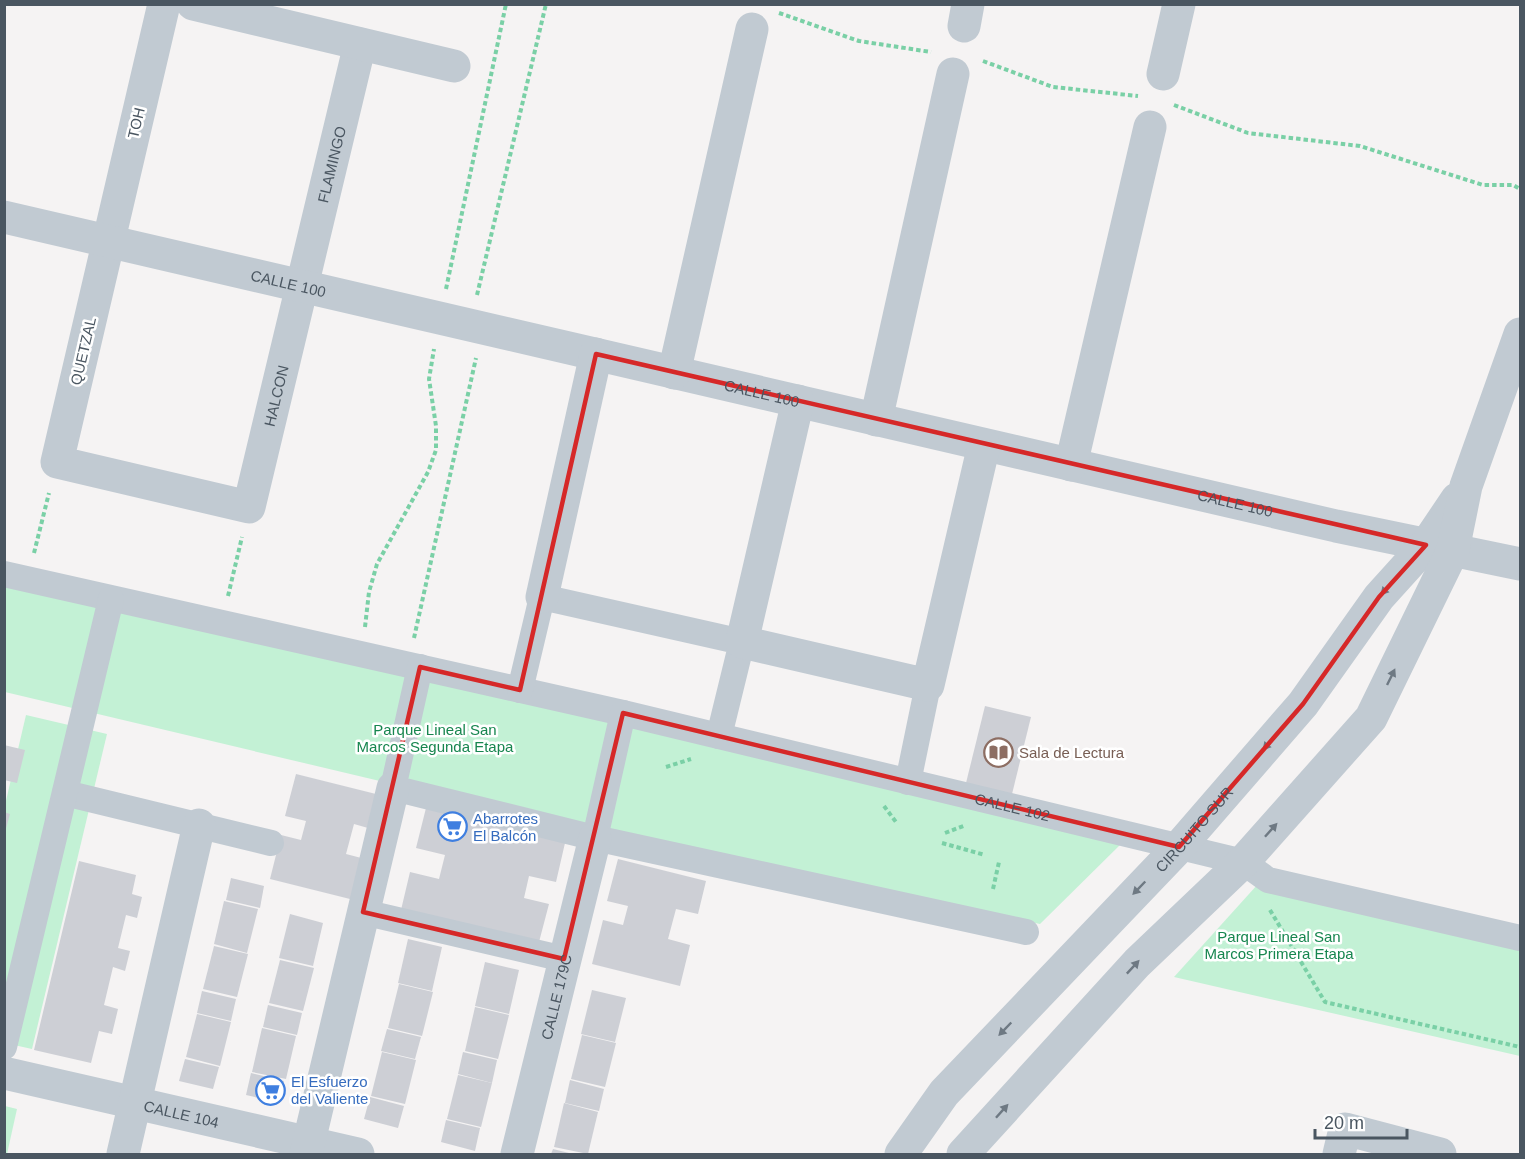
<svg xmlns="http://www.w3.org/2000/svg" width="1525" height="1159" viewBox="0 0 1525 1159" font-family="Helvetica,sans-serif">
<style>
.green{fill:#c3f1d5}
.building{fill:#cdcfd5}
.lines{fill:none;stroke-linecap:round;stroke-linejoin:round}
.path{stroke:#7ad0a6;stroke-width:4;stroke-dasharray:4.5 3;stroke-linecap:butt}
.pedestrian{stroke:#c1cad2;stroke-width:26}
.minor{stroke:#c1cad2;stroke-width:33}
.tertiary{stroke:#c1cad2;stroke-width:33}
.oneway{fill:#6e7983}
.marked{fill:none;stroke:#d62828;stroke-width:4.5;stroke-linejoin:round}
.labels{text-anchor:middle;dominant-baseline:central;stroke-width:5;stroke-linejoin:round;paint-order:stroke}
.street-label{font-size:15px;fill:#4a5661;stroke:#fff}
.park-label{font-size:15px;fill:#17864f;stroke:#fff}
.education-label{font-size:15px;fill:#785e54;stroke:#fff;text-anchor:start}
.shop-label{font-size:15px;fill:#366cbe;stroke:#fff;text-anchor:start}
</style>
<rect width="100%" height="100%" fill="#f5f3f3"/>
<!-- green -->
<g class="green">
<polygon points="5,584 518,700 1122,843 1040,924 384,782 5,692"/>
<polygon points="26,715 107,734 32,1049 5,1043 5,805"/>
<polygon points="1258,884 1520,945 1520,1056 1174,977"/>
<polygon points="5,1106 17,1109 7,1154 4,1154"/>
</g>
<!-- building -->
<g class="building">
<polygon points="985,706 1031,717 1011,798 965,787"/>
<polygon points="4,745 25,750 17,783 4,780"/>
<polygon points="296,774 384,796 375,830 354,824 346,854 369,860 358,901 270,879 281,835 301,840 306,821 285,816"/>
<polygon points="426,808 565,843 556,882 529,876 524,898 549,904 539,942 401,910 410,872 439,879 445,855 416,848"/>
<polygon points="4,812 10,814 5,832 4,832"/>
<polygon points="618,859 706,881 698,914 676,909 668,939 690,945 680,986 592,964 603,920 623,925 628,906 607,901"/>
<polygon points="79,861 136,875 132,894 142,897 137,918 126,915 118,948 130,951 125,971 113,967 104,1005 118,1009 112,1034 99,1031 91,1063 34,1050"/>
<polygon points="231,878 264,886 260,908 226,900"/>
<polygon points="224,901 258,909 247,953 214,944"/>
<polygon points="290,914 323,923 313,966 279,958"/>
<polygon points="408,939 442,947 432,991 398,983"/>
<polygon points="214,946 248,954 237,997 203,989"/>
<polygon points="280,960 314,968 303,1011 269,1003"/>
<polygon points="485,962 519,970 509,1014 475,1006"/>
<polygon points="399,984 433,992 422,1036 388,1028"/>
<polygon points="592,990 626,998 615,1042 581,1034"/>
<polygon points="202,991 236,999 231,1021 197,1013"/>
<polygon points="268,1005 302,1013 297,1035 263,1027"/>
<polygon points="475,1007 509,1015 498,1059 465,1051"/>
<polygon points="197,1014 231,1022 220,1066 186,1057"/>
<polygon points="262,1028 296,1036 286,1079 252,1072"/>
<polygon points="387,1029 421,1037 415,1059 381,1051"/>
<polygon points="582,1035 616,1043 605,1087 571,1079"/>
<polygon points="382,1052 416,1060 405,1104 371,1096"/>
<polygon points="463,1052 497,1060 492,1083 458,1074"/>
<polygon points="185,1059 219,1067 213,1089 179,1081"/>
<polygon points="251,1073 284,1081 280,1103 246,1095"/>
<polygon points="458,1075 492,1083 481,1127 447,1119"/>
<polygon points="570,1080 604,1089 599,1111 565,1103"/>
<polygon points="370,1097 404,1106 398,1128 364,1119"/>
<polygon points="564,1103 598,1112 588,1154 554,1147"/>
<polygon points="446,1120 480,1128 475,1151 441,1142"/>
<polygon points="553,1149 573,1154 551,1154"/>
</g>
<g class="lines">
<!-- path -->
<g class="path">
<polyline points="779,13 859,41 931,52"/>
<polyline points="983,61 1053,87 1138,96"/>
<polyline points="1174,105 1248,133 1360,146 1483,185 1513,185 1520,189"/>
<polyline points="446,289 506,4"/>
<polyline points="477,295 546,4"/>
<polyline points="34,553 49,493"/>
<polyline points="228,596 242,537"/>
<polyline points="365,627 369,592 377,564 428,472 436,450 436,426 429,379 434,349"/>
<polyline points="414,638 476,358"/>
<polyline points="666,767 691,759"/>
<polyline points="884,806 896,822"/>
<polyline points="945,833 966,825"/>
<polyline points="942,843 985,855"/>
<polyline points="993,889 999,862"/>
<polyline points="1270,910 1325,1002 1520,1047"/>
</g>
<!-- pedestrian -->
<g class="pedestrian">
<path id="s1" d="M4,574l619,139 620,149 25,18 252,58"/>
<polyline points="420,667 393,788 595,838 1026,932"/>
<polyline points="520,690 542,597 742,642 719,736"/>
<polyline points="908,782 928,685"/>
<polyline points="65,793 271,843"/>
<polyline points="595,838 623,713"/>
<polyline points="363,912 564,959"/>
<polyline points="4,1047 111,599"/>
</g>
<!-- minor -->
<g class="minor">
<path id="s2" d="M164,4l-107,458 192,45 111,-463"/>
<polyline points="193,4 454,66"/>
<polyline points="964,26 968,4"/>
<polyline points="1163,74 1179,4"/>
<path id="s3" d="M4,217l1332,309 184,38"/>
<polyline points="674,373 752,29"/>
<polyline points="798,401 742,642 928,685 984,445"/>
<polyline points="876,420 953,74"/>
<polyline points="1071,465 1150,127"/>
<polyline points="542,597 596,354"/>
<path id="s4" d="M4,1073l354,81"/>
<polyline points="123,1154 199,825"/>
<polyline points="306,1154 393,788"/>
<path id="s5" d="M517,1154l78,-316"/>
<polyline points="1339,1154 1345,1129 1440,1154"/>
</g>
<!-- tertiary -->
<g class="tertiary">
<path id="s6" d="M901,1154l43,-61 235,-246 124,-143 76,-107 47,-52 31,-46"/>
<polyline points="963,1154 1137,963 1243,862 1371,718 1453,550 1466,486 1520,334"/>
</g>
</g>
<!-- one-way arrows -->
<defs><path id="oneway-solid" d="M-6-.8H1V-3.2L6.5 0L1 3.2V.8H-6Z" transform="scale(1.5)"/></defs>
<g class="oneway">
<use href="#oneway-solid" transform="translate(1387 588) rotate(132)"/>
<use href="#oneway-solid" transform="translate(1391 677) rotate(-64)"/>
<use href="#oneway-solid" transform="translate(1269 743) rotate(131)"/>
<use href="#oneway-solid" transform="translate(1271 830) rotate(-48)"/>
<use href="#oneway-solid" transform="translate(1139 888) rotate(134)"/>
<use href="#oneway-solid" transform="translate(1133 967) rotate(-47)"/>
<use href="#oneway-solid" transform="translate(1005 1029) rotate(134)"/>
<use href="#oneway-solid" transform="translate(1002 1111) rotate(-48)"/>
</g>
<!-- marked area -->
<path class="marked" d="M596,354l830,191 -47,52 -76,107 -124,143 -556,-134 -59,246 -201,-47 57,-245 100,23z"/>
<!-- icons -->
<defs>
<symbol id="library-ring" viewBox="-11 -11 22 22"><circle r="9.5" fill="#fff" stroke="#8d6e63" stroke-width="1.5"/><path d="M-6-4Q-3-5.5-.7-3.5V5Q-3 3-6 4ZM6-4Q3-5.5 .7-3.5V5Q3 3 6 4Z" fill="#8d6e63"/></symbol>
<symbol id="supermarket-ring" viewBox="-11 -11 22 22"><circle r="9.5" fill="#fff" stroke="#3f7fe0" stroke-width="1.5"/><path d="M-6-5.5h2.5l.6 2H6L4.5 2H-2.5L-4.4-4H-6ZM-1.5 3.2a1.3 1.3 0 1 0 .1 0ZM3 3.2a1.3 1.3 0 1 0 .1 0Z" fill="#3f7fe0"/></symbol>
</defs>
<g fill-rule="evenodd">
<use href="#library-ring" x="982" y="736" width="33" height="33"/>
<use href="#supermarket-ring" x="436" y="810" width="33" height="33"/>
<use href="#supermarket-ring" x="254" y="1074" width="33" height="33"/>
</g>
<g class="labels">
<!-- street labels -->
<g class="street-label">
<text transform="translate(136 123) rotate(-77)">TOH</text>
<text stroke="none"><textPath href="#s2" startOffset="1020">FLAMINGO</textPath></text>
<text stroke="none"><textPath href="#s3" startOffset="292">CALLE 100</textPath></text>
<text transform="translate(83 351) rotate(-77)">QUETZAL</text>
<text stroke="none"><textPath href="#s3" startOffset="778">CALLE 100</textPath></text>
<text stroke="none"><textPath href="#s2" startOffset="782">HALCON</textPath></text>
<text stroke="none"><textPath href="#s3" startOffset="1264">CALLE 100</textPath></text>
<text stroke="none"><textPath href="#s1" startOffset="1035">CALLE 102</textPath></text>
<text stroke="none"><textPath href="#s6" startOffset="438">CIRCUITO SUR</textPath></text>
<text stroke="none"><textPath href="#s5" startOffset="162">CALLE 179C</textPath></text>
<text stroke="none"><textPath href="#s4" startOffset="182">CALLE 104</textPath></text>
</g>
<!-- park labels -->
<g class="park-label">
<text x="435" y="729">Parque Lineal San<tspan x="435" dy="17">Marcos Segunda Etapa</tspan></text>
<text x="1279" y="936">Parque Lineal San<tspan x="1279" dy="17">Marcos Primera Etapa</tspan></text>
</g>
<!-- education labels -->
<g class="education-label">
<text x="1019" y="752">Sala de Lectura</text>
</g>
<!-- shop labels -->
<g class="shop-label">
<text x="473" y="818">Abarrotes<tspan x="473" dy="17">El Balcón</tspan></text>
<text x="291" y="1081">El Esfuerzo<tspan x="291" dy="17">del Valiente</tspan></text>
</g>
</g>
<!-- border -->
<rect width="1525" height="1159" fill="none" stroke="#4a5661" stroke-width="12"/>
<!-- scale -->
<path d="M1315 1129v9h92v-9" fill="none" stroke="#4a5661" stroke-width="3"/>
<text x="1324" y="1129" font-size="18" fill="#4a5661" stroke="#ffffff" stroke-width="4.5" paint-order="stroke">20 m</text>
</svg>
